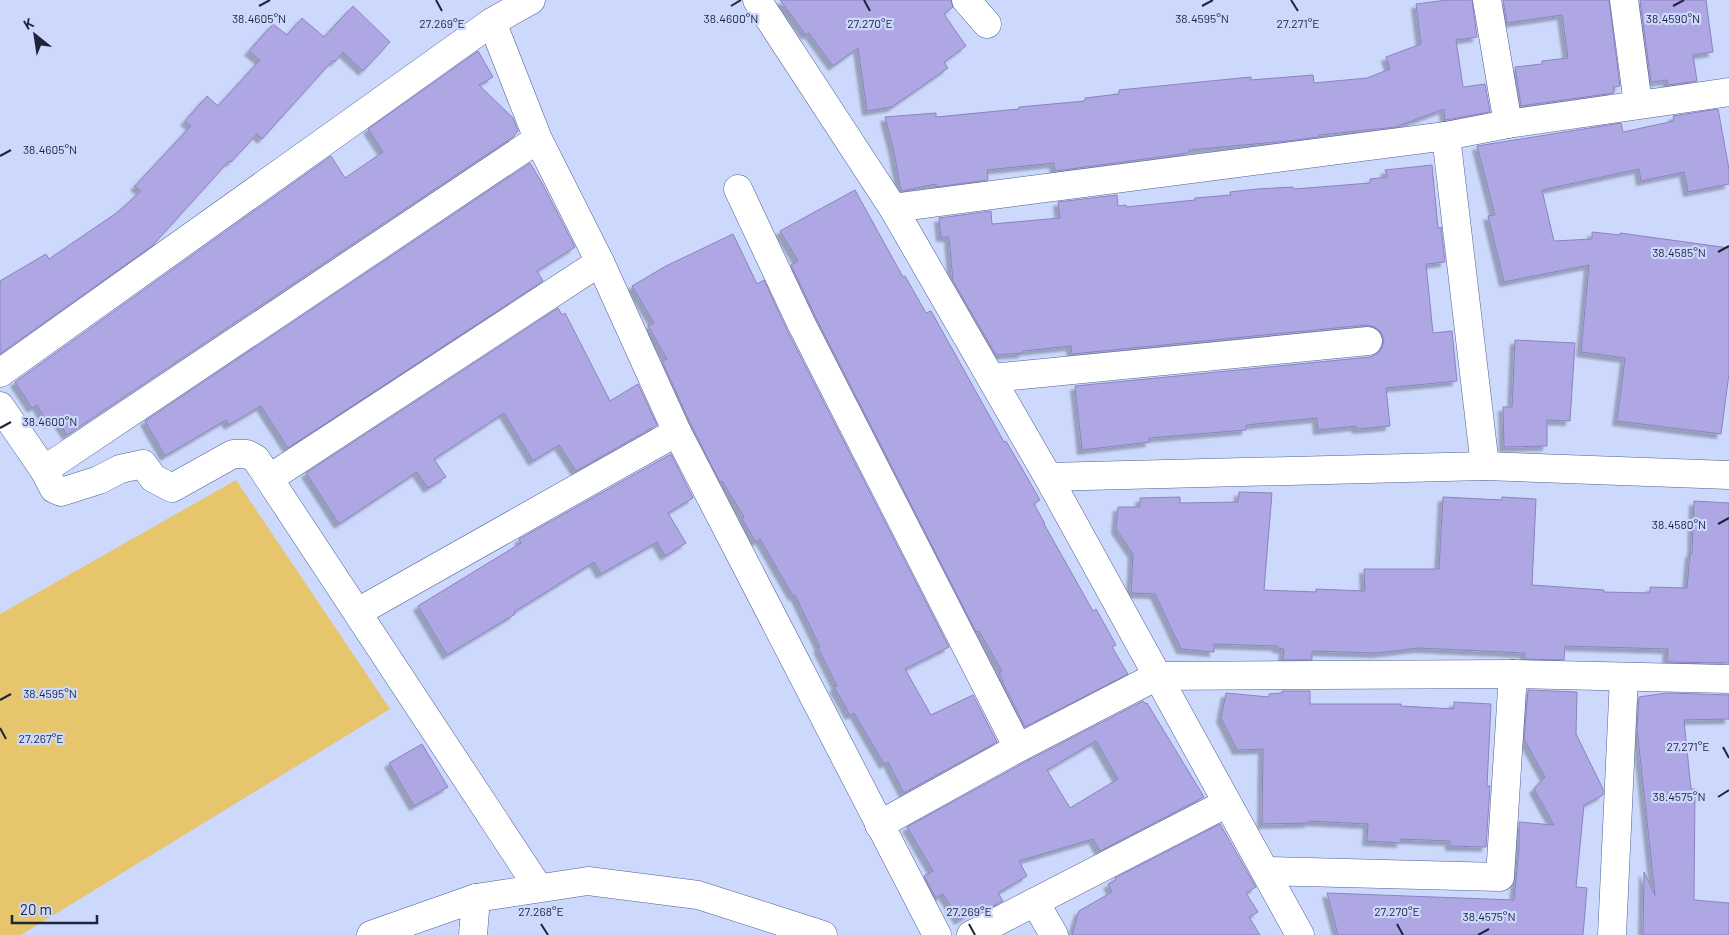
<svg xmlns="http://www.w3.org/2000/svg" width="1729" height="935" viewBox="0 0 1729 935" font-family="Barlow,sans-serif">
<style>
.green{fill:#e6c56d}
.building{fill:#afa7e4;stroke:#8b83bd;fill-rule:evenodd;filter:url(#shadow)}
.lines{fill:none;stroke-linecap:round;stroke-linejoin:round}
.minor-casing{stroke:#4f5f93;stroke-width:29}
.minor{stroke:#fff;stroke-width:28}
.ticks{fill:none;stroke:#1e253b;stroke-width:2}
.ticks-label{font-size:12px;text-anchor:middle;fill:#1e253b;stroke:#ccd9fd;stroke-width:4.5;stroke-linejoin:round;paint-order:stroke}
</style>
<defs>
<filter id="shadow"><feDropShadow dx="-4.5" dy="4.5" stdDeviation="1" flood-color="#0004"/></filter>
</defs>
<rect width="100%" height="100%" fill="#ccd9fd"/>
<!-- green -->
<polygon class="green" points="236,480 390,709 21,935 0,935 0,614"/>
<!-- building -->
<g class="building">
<polygon points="780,0 951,0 953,7 944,14 966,46 944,62 948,68 892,107 867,111 858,48 833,66 809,33 806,35"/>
<polygon points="1447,0 1472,0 1477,37 1456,40 1463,87 1485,84 1490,112 1445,120 1444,109 1396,127 1319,135 1319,137 1288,141 1189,150 1189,153 1055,171 1054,163 987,170 988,180 936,187 936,184 901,191 894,152 885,117 936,113 936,117 1019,109 1019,107 1085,101 1085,98 1119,94 1119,90 1251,77 1251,80 1313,75 1314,83 1367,78 1390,69 1386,57 1421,44 1416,4"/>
<polygon points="1503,0 1609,0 1620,86 1613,87 1614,93 1521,106 1515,67 1542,64 1542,61 1568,58 1562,15 1507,23"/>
<polygon points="1640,0 1706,0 1713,52 1693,55 1697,81 1668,85 1667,80 1651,82"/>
<polygon points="353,6 390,42 363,71 343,52 335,62 333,60 262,139 257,134 231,162 229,161 152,246 0,354 0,281 46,254 49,259 118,212 141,191 135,186 191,126 185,121 207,96 218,106 260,60 249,51 273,24 287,35 302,18 324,37"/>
<polygon points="478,51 493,77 479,85 513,118 518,131 513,137 67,435 57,419 48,424 37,405 32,408 15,382 331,156 345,178 383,152 368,129"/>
<polygon points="1718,109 1729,169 1729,184 1688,192 1684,172 1641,181 1639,169 1542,190 1554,241 1592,239 1592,232 1620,235 1620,233 1729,248 1729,374 1721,434 1617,421 1625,358 1581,352 1589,265 1504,282 1488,216 1495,215 1477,146 1621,123 1623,132 1674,121 1673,116"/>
<polygon points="530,163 542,183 575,247 537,271 543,281 288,448 261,406 229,425 226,420 165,456 145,421"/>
<polygon points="1432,165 1438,228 1441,227 1445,262 1426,264 1433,333 1452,331 1457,381 1386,388 1390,426 1357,429 1356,426 1318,430 1317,418 1246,425 1246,430 1149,438 1150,442 1082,450 1075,386 1370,357 1377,354 1382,348 1384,340 1381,332 1375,327 1366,325 1072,354 1071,346 1023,351 1023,353 996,355 953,281 949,237 941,237 939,218 991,211 992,224 1060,218 1058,202 1117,195 1118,206 1126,205 1126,207 1195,200 1195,198 1231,195 1230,192 1257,189 1293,187 1294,189 1370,183 1370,179 1388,177 1385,170"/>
<polygon points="855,190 903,277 905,276 926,313 931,311 1004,442 1006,441 1024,472 1040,500 1034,504 1045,524 1044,524 1093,611 1096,609 1116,645 1112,647 1128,674 1025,727 1002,681 1003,681 999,673 1002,671 979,631 976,632 815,316 791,265 798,261 780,231"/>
<polygon points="733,234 757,284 764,280 787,330 949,647 905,669 931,715 973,695 997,742 904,793 888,762 884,764 854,713 850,715 834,687 837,686 818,648 820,647 795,595 793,596 760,539 756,542 742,519 744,517 722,481 720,482 691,425 662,361 667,359 648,326 654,323 632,286 666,266"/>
<polygon points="558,308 562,315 565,313 610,401 638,384 657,425 576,471 559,445 533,461 504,413 434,459 446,477 428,488 417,472 339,524 306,473"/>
<polygon points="1515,340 1575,343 1570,421 1547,420 1547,446 1504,447 1503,407 1512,407"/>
<polygon points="671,454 693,498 668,513 686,543 665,556 657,542 601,574 594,562 514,612 515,614 447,655 418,606 521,543 519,539"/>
<polygon points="1239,492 1272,493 1264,590 1316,592 1316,589 1365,591 1364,569 1439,569 1443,497 1502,500 1502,497 1536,499 1532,585 1604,590 1604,592 1650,593 1650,587 1687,588 1690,553 1692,554 1694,501 1729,503 1729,663 1667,662 1668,649 1565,646 1564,660 1525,659 1525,653 1419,648 1376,653 1312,651 1312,660 1283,660 1284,649 1277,648 1277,646 1214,644 1214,652 1181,649 1155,594 1131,593 1133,554 1116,529 1118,507 1140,507 1140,498 1180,497 1180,503 1238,502"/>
<polygon points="1528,690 1577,692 1576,734 1603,789 1603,795 1584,805 1576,887 1587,888 1583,935 1338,935 1327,893 1514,900 1519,849 1519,822 1554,825 1534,789 1545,777 1524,739"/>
<polygon points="1282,691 1310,691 1310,704 1401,704 1401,706 1454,709 1454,702 1491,704 1487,786 1490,786 1486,847 1450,846 1450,841 1401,839 1401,843 1367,841 1368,824 1309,821 1309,823 1262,824 1263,749 1237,750 1221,718 1226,693 1269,697 1269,694 1282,693"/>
<polygon points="1666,693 1729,695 1729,719 1684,720 1691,789 1695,789 1694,900 1729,903 1729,935 1643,935 1644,872 1655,895 1637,728 1639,697"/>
<path d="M1143,701l3,3 1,-1 57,94 -104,54 -7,-12 -74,22 8,15 -29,17 5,8 -25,13 -2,-4 -17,10 -16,-26 -7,4 -12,-22 9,-5 -26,-44 118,-65zM1096,741l22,38 -48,29 -23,-38z"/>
<polygon points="422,744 448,787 414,806 389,763"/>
<polygon points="1220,824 1256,887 1246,893 1258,912 1249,917 1260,935 1072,935 1079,911 1112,892 1108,884 1116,880 1115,878"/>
</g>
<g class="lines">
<defs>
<g id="minor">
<polyline points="757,0 893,208 1048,477 1300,935"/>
<polyline points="966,0 987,24"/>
<polyline points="1487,0 1508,124"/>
<polyline points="1624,0 1638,104"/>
<polyline points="492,22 538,139 600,262 677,432 937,935"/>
<polyline points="1446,136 1485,466"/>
<polyline points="738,189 801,323 1018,748"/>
<polyline points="893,208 1446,136 1508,124 1729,92"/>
<polyline points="0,373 492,22 531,0"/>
<polyline points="992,378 1368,341"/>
<polyline points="0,406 44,470 54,489 61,492 99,480 120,469 143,464 153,478 172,488 233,454 247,454 256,459 538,887"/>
<polyline points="44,470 538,139"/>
<polyline points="1048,477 1485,466 1729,475"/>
<polyline points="270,478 600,262"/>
<polyline points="358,612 677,432"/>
<polyline points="879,825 1018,748 1157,676 1513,674 1729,679"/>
<polyline points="1265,871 1500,877 1513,674"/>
<polyline points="1035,902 1054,935"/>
<polyline points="371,935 476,898 588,881 698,895 823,935"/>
<polyline points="473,935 476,898"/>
<polyline points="971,935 1227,803"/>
<polyline points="1612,935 1624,677"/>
</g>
</defs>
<!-- minor casing -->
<use href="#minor" class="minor-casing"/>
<!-- minor -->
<use href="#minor" class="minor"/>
</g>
<!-- ticks -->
<path class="ticks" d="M436,0l6,11M864,0l6,11M1291,0l7,11M259,6l11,-6M731,6l10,-6M1202,6l11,-6M1673,6l11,-6M0,156l11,-6M1718,252l11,-6M0,428l11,-6M1718,524l11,-6M0,700l11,-6M0,728l6,11M1723,747l6,11M1718,797l11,-7M541,924l7,11M969,924l6,11M1397,924l6,11M1478,935l11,-6"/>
<g class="ticks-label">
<text x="259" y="23">38.4605°N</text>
<text x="731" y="23">38.4600°N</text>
<text x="1202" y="23">38.4595°N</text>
<text x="1673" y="23">38.4590°N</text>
<text x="1298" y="28">27.271°E</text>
<text x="442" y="28">27.269°E</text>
<text x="870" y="28">27.270°E</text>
<text x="50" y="154">38.4605°N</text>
<text x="1679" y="257">38.4585°N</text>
<text x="50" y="426">38.4600°N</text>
<text x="1679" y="529">38.4580°N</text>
<text x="50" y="698">38.4595°N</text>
<text x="41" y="743">27.267°E</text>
<text x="1688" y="751">27.271°E</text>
<text x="1679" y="801">38.4575°N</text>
<text x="541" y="916">27.268°E</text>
<text x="969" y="916">27.269°E</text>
<text x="1397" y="916">27.270°E</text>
<text x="1489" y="921">38.4575°N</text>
</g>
<!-- north arrow -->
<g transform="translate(35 35) rotate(330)" stroke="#ccd9fd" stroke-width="4" paint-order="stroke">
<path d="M0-4L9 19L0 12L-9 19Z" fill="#1e253b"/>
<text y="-8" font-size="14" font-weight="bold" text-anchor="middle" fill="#1e253b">K</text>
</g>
<!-- scale -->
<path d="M12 915v8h85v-8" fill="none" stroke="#1e253b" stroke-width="2.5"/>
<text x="20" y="915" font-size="15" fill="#1e253b" stroke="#ccd9fd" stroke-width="4" paint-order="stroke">20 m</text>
</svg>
